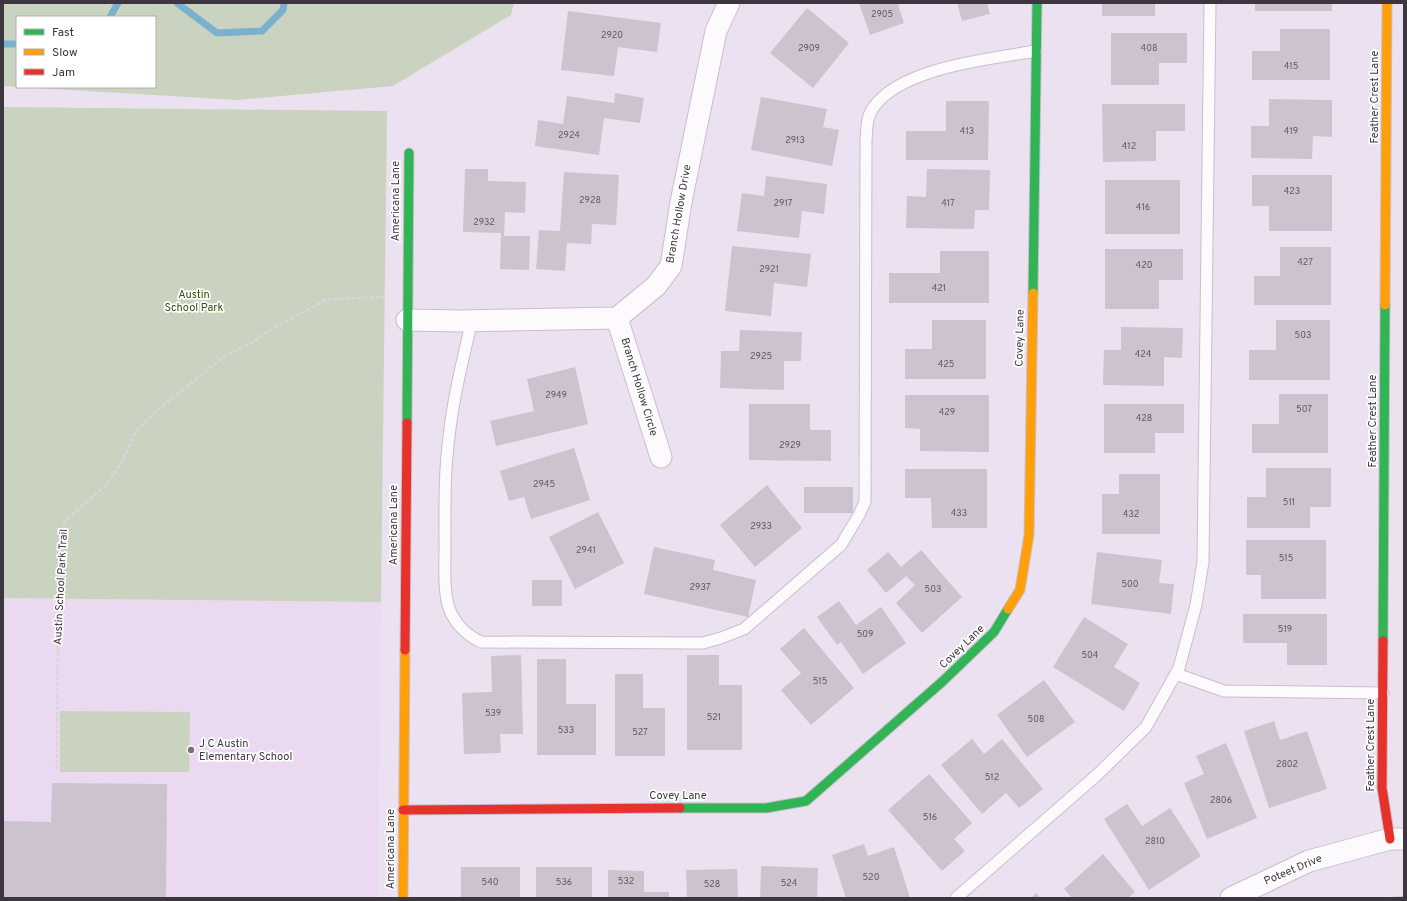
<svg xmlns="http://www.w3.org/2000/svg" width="1407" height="901" viewBox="0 0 1407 901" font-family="Overpass,sans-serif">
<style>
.built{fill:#ebd9f2}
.green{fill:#c9d3c0;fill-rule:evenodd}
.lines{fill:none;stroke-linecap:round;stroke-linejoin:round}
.stream{stroke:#7ab1cf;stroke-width:7}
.building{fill:#cdc3ce}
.lane-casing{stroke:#c8bfcb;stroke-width:13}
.street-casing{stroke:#c8bfcb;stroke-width:23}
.fast-casing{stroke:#c8bfcb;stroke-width:11}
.slow-casing{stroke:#c8bfcb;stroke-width:11}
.jam-casing{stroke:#c8bfcb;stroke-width:11}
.path{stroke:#d9d6da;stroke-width:2.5;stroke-dasharray:4 2;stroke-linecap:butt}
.lane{stroke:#fcfafd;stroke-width:11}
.street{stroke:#fcfafd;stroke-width:21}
.fast{stroke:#30b455;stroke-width:9}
.slow{stroke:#ff9f0a;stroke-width:9}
.jam{stroke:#e5322d;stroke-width:9}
.poi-dot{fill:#7a717d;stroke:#fff;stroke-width:1.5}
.labels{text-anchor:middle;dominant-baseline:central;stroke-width:3.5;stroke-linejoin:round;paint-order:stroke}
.number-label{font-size:9px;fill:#615863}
.street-label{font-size:11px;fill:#3d353f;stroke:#fff}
.park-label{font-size:11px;fill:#32510a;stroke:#fff}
.poi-label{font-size:11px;fill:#3d353f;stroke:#fff;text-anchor:start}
</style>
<rect width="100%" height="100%" fill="#ece1f0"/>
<!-- built -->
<polygon class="built" points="3,598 381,602 378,898 3,898"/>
<!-- green -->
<g class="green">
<path d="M3,3h511l-3,12 -118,71 -155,14 -235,-14zM17,17h138v70h-138z"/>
<polygon points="3,107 387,111 381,602 3,598"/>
<polygon points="60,711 190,712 189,772 60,772"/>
</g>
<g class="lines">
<!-- stream -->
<g class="stream">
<polyline points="177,3 217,33 262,31 283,10 284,3"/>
<polyline points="110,17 118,3"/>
<polyline points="3,44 17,44"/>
</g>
</g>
<!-- building -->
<g class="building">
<polygon points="859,3 904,3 898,5 904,23 870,35"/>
<polygon points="957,3 987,3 990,14 962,21"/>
<rect x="1102" y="3" width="53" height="13"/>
<rect x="1255" y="3" width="77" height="8"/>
<polygon points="807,8 849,43 813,88 770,53"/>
<polygon points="568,11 661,23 657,52 618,47 614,76 561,70"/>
<polygon points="1280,29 1330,29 1330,80 1252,80 1252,51 1280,51"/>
<polygon points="1111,33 1187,33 1187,63 1159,63 1159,85 1111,85"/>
<polygon points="615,93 644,98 640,123 604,118 599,155 535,146 538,120 563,124 567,96 614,103"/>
<polygon points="761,97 827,109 823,127 839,130 832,166 751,150"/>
<polygon points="1269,99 1332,100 1332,137 1313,136 1312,159 1251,158 1251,126 1269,126"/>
<polygon points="946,101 989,101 988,160 906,160 906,131 946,131"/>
<polygon points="1102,104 1185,104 1185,131 1156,131 1156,161 1103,162"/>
<polygon points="465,169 488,169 488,181 526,182 525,213 505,212 504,236 530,236 529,270 500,269 501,233 463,232"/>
<polygon points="927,169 990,170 989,210 975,210 974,229 906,228 907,196 926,197"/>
<polygon points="564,172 619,175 616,225 592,224 591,244 567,243 565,271 536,269 539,230 560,231"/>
<polygon points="1252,175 1332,175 1332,231 1269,231 1269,206 1252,206"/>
<polygon points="766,176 827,184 824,214 802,211 799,238 737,231 742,193 764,196"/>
<rect x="1105" y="180" width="75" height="54"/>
<polygon points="732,246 811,254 807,287 774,283 771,316 725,311"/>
<polygon points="1280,247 1331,247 1331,305 1254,305 1254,276 1280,276"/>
<polygon points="1105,249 1183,249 1183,280 1159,280 1159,309 1105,309"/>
<polygon points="940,251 989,251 989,303 889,303 889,273 940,273"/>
<polygon points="932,320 986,320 986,379 905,379 905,349 932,349"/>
<polygon points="1276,320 1330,320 1330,380 1249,380 1249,350 1276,350"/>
<polygon points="1121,327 1183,328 1182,358 1164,357 1164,386 1103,385 1104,350 1121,350"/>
<polygon points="740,330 802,332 801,361 784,361 784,390 720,388 721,351 739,351"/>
<polygon points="575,367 588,424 496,446 490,421 534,411 527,379"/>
<polygon points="1279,394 1328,394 1328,453 1252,453 1252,424 1279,424"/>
<polygon points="905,395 989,395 989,452 920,451 920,429 905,428"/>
<polygon points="749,404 810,404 810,430 831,430 831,461 749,460"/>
<polygon points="1104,404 1184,404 1184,433 1155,433 1155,453 1104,453"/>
<polygon points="574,448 590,500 531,519 524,497 509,501 500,471"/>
<polygon points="1266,468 1331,468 1331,507 1310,507 1310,528 1247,528 1247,497 1266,497"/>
<polygon points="905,469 987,469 987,528 932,528 931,498 905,498"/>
<polygon points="1119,474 1160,474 1160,534 1102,534 1102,494 1119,494"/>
<polygon points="767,485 802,528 755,567 720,525"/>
<rect x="804" y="487" width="49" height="26"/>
<polygon points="598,512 624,563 575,589 549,537"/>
<polygon points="1246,540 1326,540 1326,599 1261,599 1261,575 1246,575"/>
<polygon points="654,547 715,560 713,570 756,580 748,617 644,594"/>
<polygon points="921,550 962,597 922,633 896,603 915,585 906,576 886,593 867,570 888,552 901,567"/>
<polygon points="1097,552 1162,560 1159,583 1174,584 1171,614 1091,604"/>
<rect x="532" y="580" width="30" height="26"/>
<polygon points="839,601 856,625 881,607 906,643 863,674 841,642 837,645 817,617"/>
<polygon points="1243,614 1327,614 1327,665 1287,665 1287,643 1243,643"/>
<polygon points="1084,617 1128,644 1114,667 1140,683 1124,711 1053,667"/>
<polygon points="804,628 854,688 811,725 781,690 801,673 780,649"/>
<polygon points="521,655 523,734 500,734 501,753 464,754 462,693 492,692 491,656"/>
<polygon points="687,655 719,655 719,685 742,685 742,750 687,750"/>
<polygon points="537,659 566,659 566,704 596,704 596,755 537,755"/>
<polygon points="615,674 643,674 643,708 665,708 665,756 615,756"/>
<polygon points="1044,680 1075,722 1027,757 997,715"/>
<polygon points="1274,721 1280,740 1307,731 1327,789 1269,808 1244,731"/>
<polygon points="972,739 984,754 1002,739 1043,789 1019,808 1006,793 982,814 941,765"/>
<polygon points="1226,743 1257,818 1207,839 1184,783 1204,774 1196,756"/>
<polygon points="929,774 972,823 954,839 965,851 942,871 888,810"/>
<polygon points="52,783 167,784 166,898 3,898 3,821 51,822"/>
<polygon points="1127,804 1142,826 1170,808 1201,856 1149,890 1104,819"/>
<polygon points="864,844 868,856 894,847 910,898 846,898 832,855"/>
<polygon points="1103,854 1135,892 1128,898 1072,898 1064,889"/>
<polygon points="761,866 818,868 817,898 760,898"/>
<rect x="461" y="867" width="59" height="31"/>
<rect x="536" y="867" width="56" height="31"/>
<polygon points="737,869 738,898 687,898 686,870"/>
<polygon points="608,870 644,871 644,892 669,892 669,898 608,898"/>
<polygon points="1036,893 1040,898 1031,898"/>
<polygon points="1404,896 1404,898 1390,898 1390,897"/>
</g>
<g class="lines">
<defs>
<g id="lane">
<path d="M472,320c-9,39 -19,78 -23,117 -5,38 -4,75 -4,113 0,18 -2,47 6,63 7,14 16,22 30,29l222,1 18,-5 23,-9 97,-84 18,-30 6,-13 1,-361c1,-11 0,-23 7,-33 28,-41 117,-49 163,-57"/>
<polyline points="1176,674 1224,691 1383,693"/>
<polyline points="956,898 1098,774 1146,727 1179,668 1196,605 1203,562 1210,3"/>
</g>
<g id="street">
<polyline points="617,318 661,457"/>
<polyline points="407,320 461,321 617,318 656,286 671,266 681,202 716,31 729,3"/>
<polyline points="1231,898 1309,861 1390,839 1404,839"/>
</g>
<g id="fast">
<polyline points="1033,293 1037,3"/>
<polyline points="407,423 409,153"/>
<polyline points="1383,641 1385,305"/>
<polyline points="680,808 766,808 806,801 943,681 994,632 1008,609"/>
</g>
<g id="slow">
<polyline points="1385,305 1387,3"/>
<polyline points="1008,609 1020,590 1029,535 1033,293"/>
<polyline points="403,898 405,650"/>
</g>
<g id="jam">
<polyline points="1383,641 1382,788 1390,839"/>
<polyline points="405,650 407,423"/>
<polyline points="403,810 680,808"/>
</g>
</defs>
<!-- lane casing -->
<use href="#lane" class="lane-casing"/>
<!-- street casing -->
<use href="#street" class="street-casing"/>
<!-- fast casing -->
<use href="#fast" class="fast-casing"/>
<!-- slow casing -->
<use href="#slow" class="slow-casing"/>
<!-- jam casing -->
<use href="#jam" class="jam-casing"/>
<!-- path -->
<polyline class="path" points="57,770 58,622 61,594 62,530 66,520 104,487 113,475 123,460 136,431 161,407 225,356 252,343 261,336 279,325 326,300 348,298 385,297"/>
<!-- lane -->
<use href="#lane" class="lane"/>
<!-- street -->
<use href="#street" class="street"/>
<!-- fast -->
<use href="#fast" class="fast"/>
<!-- slow -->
<use href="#slow" class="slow"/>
<!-- jam -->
<use href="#jam" class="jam"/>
</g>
<!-- markers -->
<circle class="poi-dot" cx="191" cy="750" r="4"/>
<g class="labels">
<!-- number labels -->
<g class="number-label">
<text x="882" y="14">2905</text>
<text x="612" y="35">2920</text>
<text x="809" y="48">2909</text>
<text x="1149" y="48">408</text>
<text x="1291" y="66">415</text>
<text x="967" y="131">413</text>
<text x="1291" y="131">419</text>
<text x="569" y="135">2924</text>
<text x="795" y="140">2913</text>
<text x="1129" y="146">412</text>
<text x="1292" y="191">423</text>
<text x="590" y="200">2928</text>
<text x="783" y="203">2917</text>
<text x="948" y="203">417</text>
<text x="1143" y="207">416</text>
<text x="484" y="222">2932</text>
<text x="1305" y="262">427</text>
<text x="1144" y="265">420</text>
<text x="769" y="269">2921</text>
<text x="939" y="288">421</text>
<text x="1303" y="335">503</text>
<text x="1143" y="354">424</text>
<text x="761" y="356">2925</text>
<text x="946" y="364">425</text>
<text x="556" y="395">2949</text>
<text x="1304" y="409">507</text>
<text x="947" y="412">429</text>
<text x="1144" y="418">428</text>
<text x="790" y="445">2929</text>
<text x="544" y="484">2945</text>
<text x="1289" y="502">511</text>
<text x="959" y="513">433</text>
<text x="1131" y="514">432</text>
<text x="761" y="526">2933</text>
<text x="586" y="550">2941</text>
<text x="1286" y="558">515</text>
<text x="1130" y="584">500</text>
<text x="700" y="587">2937</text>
<text x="933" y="589">503</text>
<text x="1285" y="629">519</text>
<text x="865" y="634">509</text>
<text x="1090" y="655">504</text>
<text x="820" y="681">515</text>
<text x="493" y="713">539</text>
<text x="714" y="717">521</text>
<text x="1036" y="719">508</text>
<text x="566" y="730">533</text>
<text x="640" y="732">527</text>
<text x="1287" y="764">2802</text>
<text x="992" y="777">512</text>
<text x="1221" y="800">2806</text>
<text x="930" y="817">516</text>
<text x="1155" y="841">2810</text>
<text x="871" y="877">520</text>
<text x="626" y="881">532</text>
<text x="490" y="882">540</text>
<text x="564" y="882">536</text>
<text x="789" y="883">524</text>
<text x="712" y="884">528</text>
</g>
<!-- street labels -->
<g class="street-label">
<text transform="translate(1375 97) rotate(-90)">Feather Crest Lane</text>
<text transform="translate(396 201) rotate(-90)">Americana Lane</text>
<text transform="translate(679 214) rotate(-80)">Branch Hollow Drive</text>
<text transform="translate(1020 338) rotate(-89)">Covey Lane</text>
<text transform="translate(639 387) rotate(73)">Branch Hollow Circle</text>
<text transform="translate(1373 421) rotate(-90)">Feather Crest Lane</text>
<text transform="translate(394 525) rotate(-90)">Americana Lane</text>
<text transform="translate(61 587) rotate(-87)">Austin School Park Trail</text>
<text transform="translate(962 647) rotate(-44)">Covey Lane</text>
<text transform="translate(1371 745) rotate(-90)">Feather Crest Lane</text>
<text x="678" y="796">Covey Lane</text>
<text transform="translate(391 849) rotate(-90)">Americana Lane</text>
<text transform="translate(1293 870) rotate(-23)">Poteet Drive</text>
</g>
<!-- park labels -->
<g class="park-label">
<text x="194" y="295">Austin<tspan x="194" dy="13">School Park</tspan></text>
</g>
<!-- poi labels -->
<g class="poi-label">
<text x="199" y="744">J C Austin<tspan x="199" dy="13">Elementary School</tspan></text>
</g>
</g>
<!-- border -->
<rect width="1407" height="901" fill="none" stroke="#3d353f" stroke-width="8"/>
<!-- legend -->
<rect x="16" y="16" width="140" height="72" fill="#ffffff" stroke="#b1aeb2"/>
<rect x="24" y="29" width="20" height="6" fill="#30b455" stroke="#b1aeb2"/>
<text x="52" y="36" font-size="12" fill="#3d353f">Fast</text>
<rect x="24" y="49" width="20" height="6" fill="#ff9f0a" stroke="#b1aeb2"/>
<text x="52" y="56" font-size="12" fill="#3d353f">Slow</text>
<rect x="24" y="69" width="20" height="6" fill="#e5322d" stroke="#b1aeb2"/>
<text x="52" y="76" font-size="12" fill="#3d353f">Jam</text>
</svg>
